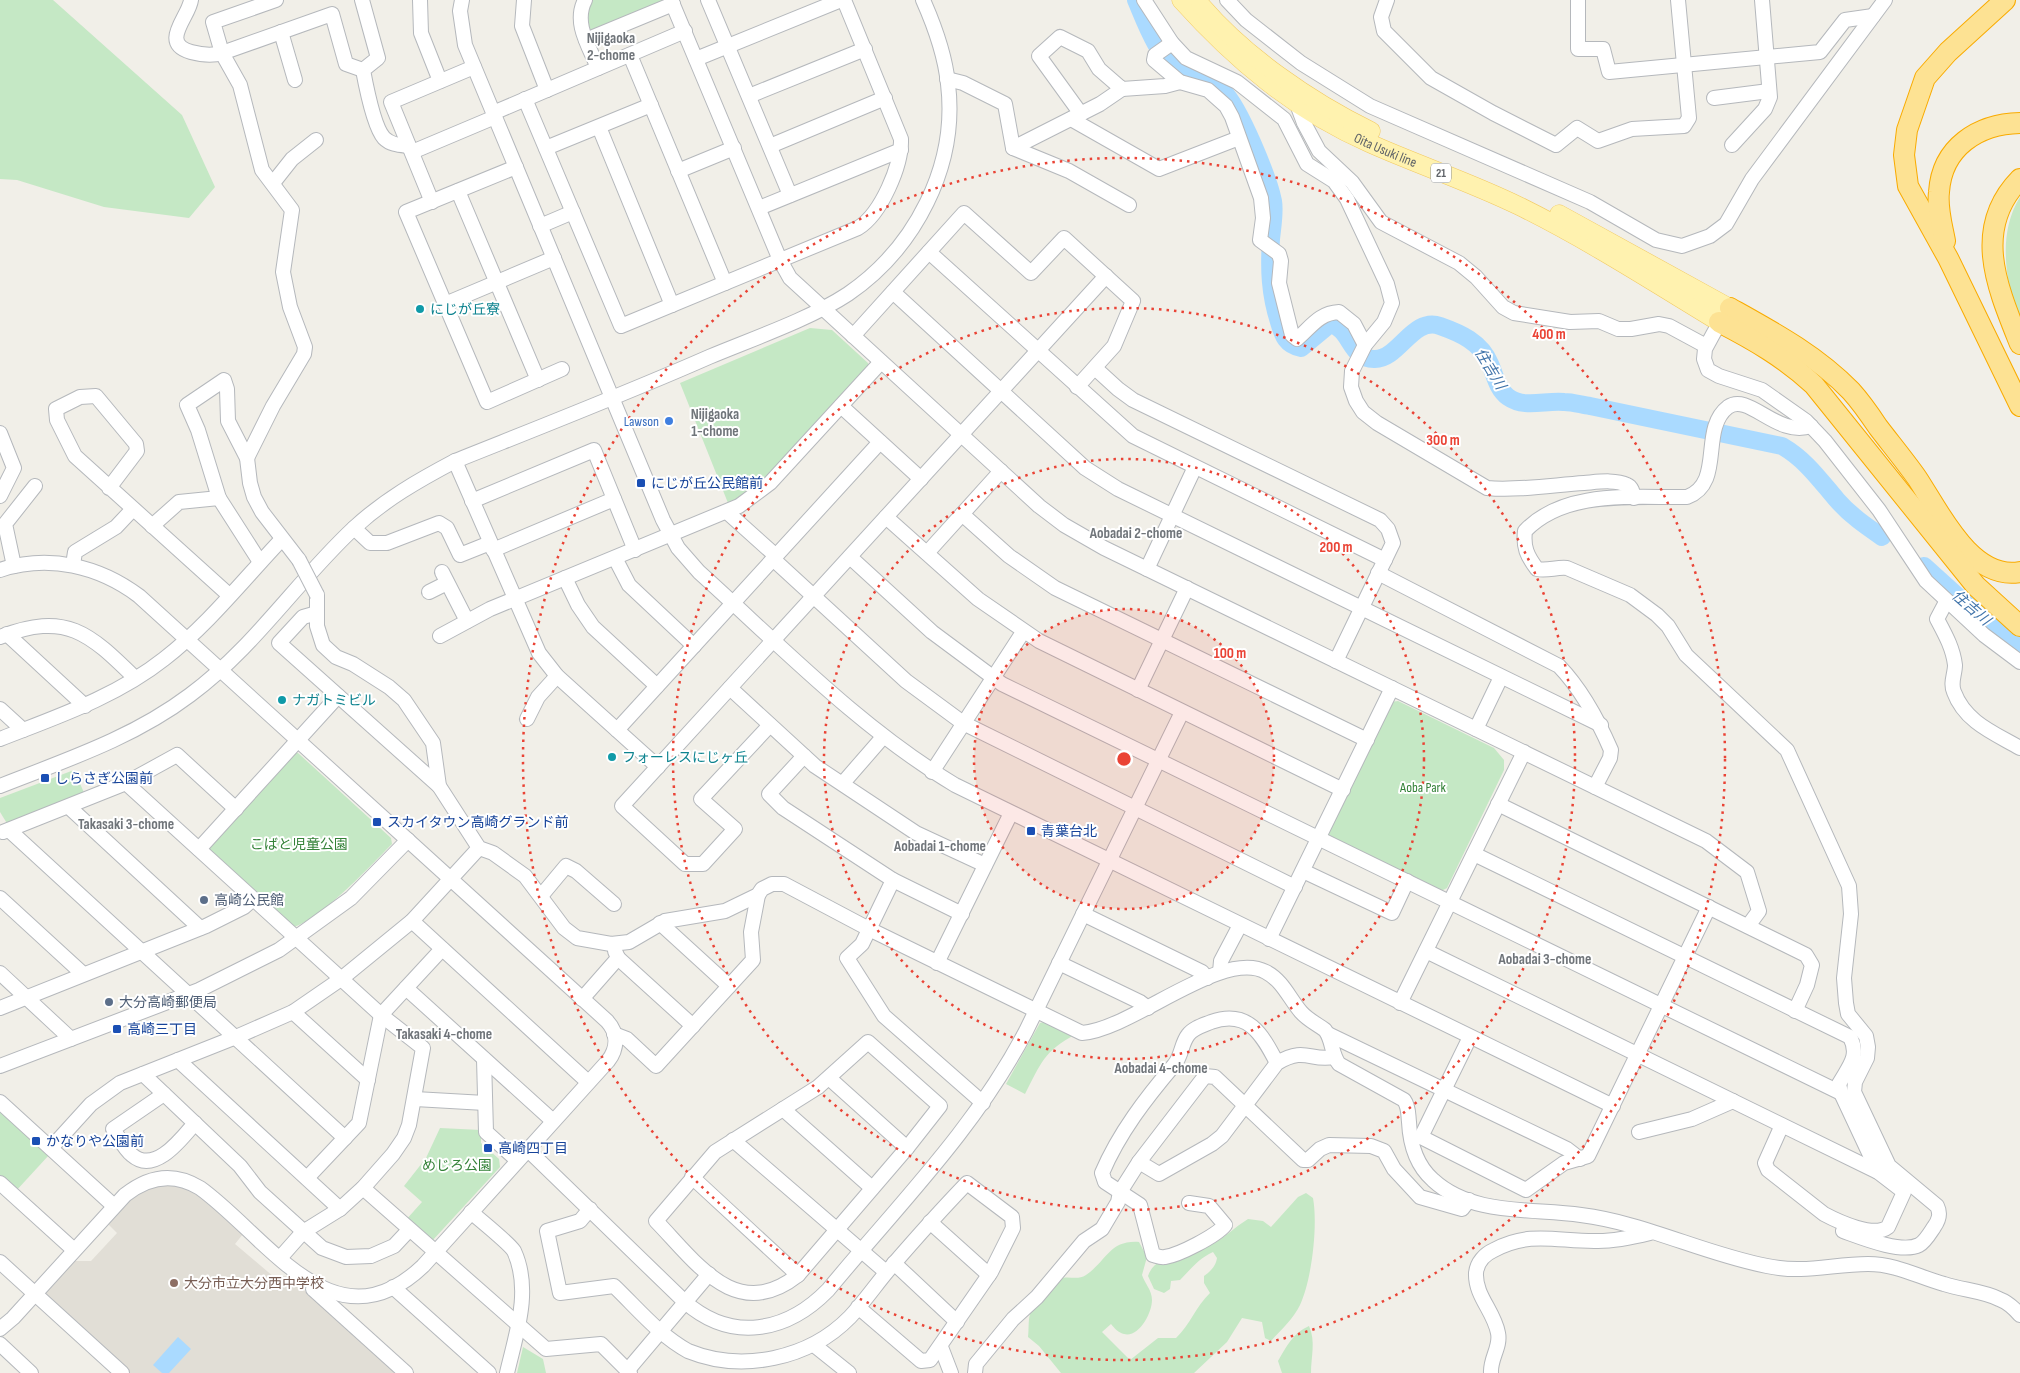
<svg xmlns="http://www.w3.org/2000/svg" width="2020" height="1373" viewBox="0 0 2020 1373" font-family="'Sofia Sans Condensed','Noto Sans JP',sans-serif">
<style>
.education{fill:#e1ded6}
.green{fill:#c5e8c5}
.water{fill:#aadaff}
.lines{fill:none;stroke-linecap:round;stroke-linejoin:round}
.river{stroke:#aadaff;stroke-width:18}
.minor-casing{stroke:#b5b8bc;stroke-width:16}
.major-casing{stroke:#f2c960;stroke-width:19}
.highway-casing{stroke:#f9ab00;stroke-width:22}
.minor{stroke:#fff;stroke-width:14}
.major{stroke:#fff2af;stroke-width:18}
.highway{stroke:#fde293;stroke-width:20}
.minor-bridge-casing{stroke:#b5b8bc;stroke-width:16;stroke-linecap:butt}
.minor-bridge{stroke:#fff;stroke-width:14}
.ring{fill:none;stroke:#ea4335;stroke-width:2.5;stroke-dasharray:2.5 5}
.culture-dot{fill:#0f9aa8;stroke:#fff;stroke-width:2}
.shop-dot{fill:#3f7fe0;stroke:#fff;stroke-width:2}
.transit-dot{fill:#1a4fb4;stroke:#fff;stroke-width:2}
.service-dot{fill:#5c6f8a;stroke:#fff;stroke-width:2}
.education-dot{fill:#8d6e63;stroke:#fff;stroke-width:2}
.labels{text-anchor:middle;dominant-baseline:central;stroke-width:4;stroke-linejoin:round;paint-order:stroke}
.shield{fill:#fff;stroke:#8f9295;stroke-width:1}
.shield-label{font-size:12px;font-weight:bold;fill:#5f6368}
.street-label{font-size:14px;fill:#5f6368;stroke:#fff}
.culture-label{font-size:14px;fill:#0d838f;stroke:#fff;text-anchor:start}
.shop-label{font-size:14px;fill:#366cbe;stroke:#fff;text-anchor:end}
.transit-label{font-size:14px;fill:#164399;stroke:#fff;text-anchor:start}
.park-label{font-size:14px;fill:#348238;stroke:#fff}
.service-label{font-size:14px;fill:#4e5e75;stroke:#fff;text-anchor:start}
.education-label{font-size:14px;fill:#785e54;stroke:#fff;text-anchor:start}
.neighbourhood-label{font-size:15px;font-weight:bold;fill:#70757a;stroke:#fff}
.water-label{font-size:15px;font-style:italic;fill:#4174aa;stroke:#fff}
.centre{fill:#ea4335;stroke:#fff;stroke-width:2.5}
.ring-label{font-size:15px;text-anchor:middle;font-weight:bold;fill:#ea4335;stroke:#fff;stroke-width:4;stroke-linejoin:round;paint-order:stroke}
</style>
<rect width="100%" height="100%" fill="#f1efe8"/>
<!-- education -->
<polygon class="education" points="168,1184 189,1189 206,1201 243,1234 235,1244 274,1277 288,1276 397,1373 129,1373 47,1297 46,1290 73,1261 91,1261 117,1233 107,1223 131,1199 150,1187"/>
<!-- green -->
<g class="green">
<polygon points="0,0 53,0 182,115 215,187 189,218 104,207 17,180 0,179"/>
<polygon points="593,0 665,0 666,3 589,34 587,12"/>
<path d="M2020,197v134c-12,-45 -25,-93 0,-134z"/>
<path d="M810,328l22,2 36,33 1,5c-30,33 -102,125 -141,135l-48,-120z"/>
<polygon points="1398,701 1494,748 1504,760 1504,770 1447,888 1439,892 1329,838 1327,832 1391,702"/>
<path d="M292,753h6l93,85 1,6c-21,21 -74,79 -102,84l-83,-76 1,-5z"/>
<polygon points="74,770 85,795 8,825 0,812 0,798"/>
<path d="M1047,1021l29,13c-32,17 -35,29 -51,60l-19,-10 34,-61z"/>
<polygon points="0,1111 49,1155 15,1192 0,1178"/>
<polygon points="440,1128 481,1130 481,1143 499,1159 500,1167 432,1241 405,1221 422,1202 404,1186 426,1158"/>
<path d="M1306,1193l7,5c5,27 -1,81 -13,107 -6,13 -19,25 -29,36l-6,-3 -3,-16 -20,-4 -15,24 -33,31h-133l-22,-27 -11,-9c1,-7 0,-16 2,-23 2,-7 24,-32 30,-35 8,-4 17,2 26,-4 21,-14 23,-35 53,-33l8,15 -5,18c3,9 10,15 10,25 0,13 -13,38 -28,34 -5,-1 -10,-6 -13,-10l-9,8 28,28 28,-22h18c14,-13 20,-32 34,-45l-6,-10v-7c6,-4 12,-10 13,-18l-4,-6c-15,7 -23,18 -33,28l-9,1 -1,8 -6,4 -10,-4 -6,-13c8,-24 43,-21 61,-30 14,-7 26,-19 39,-27l15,2 8,6 27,-30z"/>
<path d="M1309,1326c7,15 2,31 2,47h-29l-4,-12c8,-14 16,-29 31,-35z"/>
<polygon points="523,1347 543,1359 546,1373 517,1373"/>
</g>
<!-- water -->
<polygon class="water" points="178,1337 191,1349 169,1373 162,1373 153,1365"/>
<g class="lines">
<!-- river -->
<g class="river">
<path d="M1136,0c9,21 22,59 44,70 15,8 30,8 43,21 17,17 45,86 50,110 2,12 -1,27 -2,38 -2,30 -1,55 8,83 4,14 7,23 22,26l29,-24c22,5 19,36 45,35 24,0 38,-43 65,-33 20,7 41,16 50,38 5,11 7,25 18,33 17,12 37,3 56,5 9,0 18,3 26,4l192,40c24,14 37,33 55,54 13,15 29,26 45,37"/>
<polyline points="1924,566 1986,622 2020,648"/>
</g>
<defs>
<g id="minor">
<path d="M191,0c-2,17 -32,43 0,52 11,3 21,4 31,1l110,-39 14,50 17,6"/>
<path d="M362,0l16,58 -15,12c3,16 11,57 21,68 7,7 16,7 25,8"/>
<polyline points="420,0 421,33 440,81"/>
<path d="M462,0l-2,11 5,34 198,475 15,28 21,24c82,74 161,156 256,213l658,321"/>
<polyline points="524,0 522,26 547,90"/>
<path d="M585,0c-12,23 4,46 13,68"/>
<polyline points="671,0 780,260 790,278 1039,506 1064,525 1104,548 1706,841 1747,872 1759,911 1748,926"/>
<polyline points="708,0 790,195"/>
<path d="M1144,0l28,43 14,15 51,24 47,37 23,45 27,17 13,18 40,85 5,19 -8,19 -19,23 -13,26 -1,16 5,14 7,11 14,11 110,65c29,3 67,-3 97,-5 13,-1 31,-4 43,2 5,2 6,8 7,13"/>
<polyline points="1227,0 1246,20 1301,63 1370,106 1590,202 1656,240 1682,246 1710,236 1726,224 1752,179 1885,0"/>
<polyline points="1387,0 1381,17 1384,31 1431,78 1493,113 1556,145 1577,128 1598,141 1632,129 1684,126 1689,118 1678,0"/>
<polyline points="1578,0 1578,49 1603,49 1609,72 1820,52 1845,20 1873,16"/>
<polyline points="281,32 295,80"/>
<polyline points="586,40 673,4"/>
<path d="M1172,43l-17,12 -1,5 26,22 28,8 18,16 6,11 29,81 2,20 -3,22 19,14 2,7 -2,22 13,52 5,4c14,-12 22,-26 42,-27l15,12 11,21"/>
<polyline points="630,55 725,283"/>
<polyline points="696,59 841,0"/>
<polyline points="947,79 963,83 1005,104 1013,148 1069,171 1129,205"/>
<polyline points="749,96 865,49"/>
<polyline points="1714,98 1769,91"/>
<path d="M525,99l96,227 237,-98c23,-14 44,-63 43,-89l-57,-139"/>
<polyline points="1299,100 1297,104 1304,123 1319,151 1352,182 1381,222 1459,263 1476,277 1503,307 1514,313 1570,322 1599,321 1618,329 1631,329 1659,324 1669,326 1706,346"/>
<polyline points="493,113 685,31"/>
<polyline points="1081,114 1039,56 1060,37 1088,51 1099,69 1122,89 1165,86 1180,82"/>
<polyline points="1071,119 1159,169 1239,138"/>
<polyline points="599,127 672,305"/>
<polyline points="1732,145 1765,109 1770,97 1762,0"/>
<polyline points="770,146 885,98"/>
<polyline points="546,148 651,105"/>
<polyline points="1013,148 1100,104 1122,89"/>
<polyline points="412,152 495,117"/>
<polyline points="516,167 406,212 487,402 562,369"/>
<polyline points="678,171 734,148"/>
<polyline points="273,183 292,159 316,140"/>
<polyline points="458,191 538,380"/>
<polyline points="432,202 391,102 474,67"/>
<polyline points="759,208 901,150"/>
<polyline points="540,226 573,212"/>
<polyline points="929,252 1133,436 1385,560"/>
<polyline points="893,292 1085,468 1118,489 1601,725"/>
<polyline points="445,304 554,258"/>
<polyline points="1723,316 1705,349 1704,359 1708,370 1719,376 1762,390 1806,421 1825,441 1879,510 1926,581 1984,635 2020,662"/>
<polyline points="853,336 964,213 1031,273 1064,238 1133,301 1114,346 1077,387"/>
<polyline points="1095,368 1118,389 1133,400 1380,520 1388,529 1393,543 1336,661"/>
<polyline points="841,406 921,479"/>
<path d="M1811,426c-34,12 -62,-34 -83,-19 -29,22 -3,76 -41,90 -53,1 -122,-8 -162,34 -2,16 2,25 12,38 11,2 19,-2 30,-1l63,27 27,20 11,11 18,29 101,95 62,136 2,28 -7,64 2,25 2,11 18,22 2,11 -1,11 -12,24 -1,10 35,74 48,40c4,8 2,14 -3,21 -4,6 -9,15 -15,18 -18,9 -59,-8 -76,-14"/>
<polyline points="0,433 14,468 0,496"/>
<polyline points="247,458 273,406 304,354 305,347 290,307 283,272 292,210 262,170 240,85 222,53 213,22 276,0"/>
<polyline points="455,461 539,653 557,676 658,767"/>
<polyline points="109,488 137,451 136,444 96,396 80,397 56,409 57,420 75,456 229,595"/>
<polyline points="472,501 594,450 635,550"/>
<polyline points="727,512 776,556"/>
<polyline points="962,514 1009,556 1055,588 1367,740"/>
<polyline points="886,517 978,599 1039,641 1343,790"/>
<polyline points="152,526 179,502 219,498"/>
<polyline points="354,528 370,543 387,543 439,523 447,528 460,555 490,543"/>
<polyline points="493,550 614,499"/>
<polyline points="927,553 1001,471"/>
<polyline points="850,557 932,632 1002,684 1841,1093"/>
<polyline points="615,558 629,585 694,646"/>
<polyline points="773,559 906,681 963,723 1295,887"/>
<polyline points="260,562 219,498 198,430 187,405 224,380 227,389 228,421 247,458 250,483 254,497 262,512 299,560"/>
<polyline points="73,565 75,552 116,527 133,509"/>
<polyline points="14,566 5,524 35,486"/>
<polyline points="1147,569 1195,467"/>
<path d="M0,570c49,-16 99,-4 139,26l468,425c11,12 11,27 1,40l-185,205c-89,85 -156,-30 -223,-78 -26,-16 -51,-12 -75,7l-112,123 -13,11"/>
<polyline points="442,572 467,621"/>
<path d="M1378,573l181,93c23,24 39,54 52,84l-1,8 -15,29"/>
<polyline points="565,578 578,605 593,627 657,686"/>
<polyline points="429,592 447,583"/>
<path d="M317,595v31l6,19 13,12 17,7 36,23 15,13 29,43 6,43 40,62 14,5 32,23 39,52 13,10 34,6 18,-2 36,-21 60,-10 33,-16 4,-6 10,-5h12l85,45 213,104c51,-4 140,-85 184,-61 17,9 23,26 35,40 7,8 16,12 24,18 8,10 6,24 14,34l65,36c5,7 4,14 5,22 1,21 7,43 24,58 39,36 99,28 148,35 64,8 123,39 186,51 38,8 65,-2 101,-2 29,0 50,13 76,20 18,6 39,7 55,15 8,3 15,9 21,16"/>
<path d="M1946,602l-9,17c8,15 16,29 18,46 0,9 -5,18 -1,27 11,30 40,41 66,56"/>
<polyline points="317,613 303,617 279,643 439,786"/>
<polyline points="7,634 85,706"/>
<polyline points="440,636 490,609 739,506 770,483 881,362"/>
<path d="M0,637c66,-26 89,-4 135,41"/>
<polyline points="730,688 815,766 916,833 985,865"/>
<polyline points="1138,690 1187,588"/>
<polyline points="0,709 23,730"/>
<polyline points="527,719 538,697 557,676"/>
<polyline points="770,725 701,799 735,829 703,864 685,864 622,806 1106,276"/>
<polyline points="1476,729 1501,677"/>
<polyline points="617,730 880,442"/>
<path d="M0,739c56,-22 116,-42 164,-80 44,-34 80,-80 118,-120"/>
<polyline points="804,756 769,794 783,808 893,880 962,914"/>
<polyline points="932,772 1023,632"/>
<polyline points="126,783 381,1015 423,1048 409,1125 404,1138 393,1154 363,1188 340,1209 303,1232 280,1258"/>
<polyline points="843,783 883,737"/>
<path d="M0,786c66,-26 133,-48 190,-91 64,-47 107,-114 164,-167 30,-28 65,-48 101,-67 85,-34 170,-67 254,-104 43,-18 101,-38 139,-63 67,-46 110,-128 100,-210 -3,-30 -13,-57 -25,-84"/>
<polyline points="1498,804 1806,955 1812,965 1807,985 1795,1011"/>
<polyline points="69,807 200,928"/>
<polyline points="9,830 345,1138"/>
<polyline points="3,832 126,783 177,755 236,809"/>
<polyline points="199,849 338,696"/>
<path d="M1474,854l376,183c10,19 -1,29 -11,47l2,9 37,79"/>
<polyline points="1303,871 1392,913 1407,881"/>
<polyline points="893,880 862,944 847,958 884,1016 983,1103"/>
<polyline points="541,896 566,866 576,871 614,904"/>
<polyline points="0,898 83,974"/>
<polyline points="1083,914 1202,972 1207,978"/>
<polyline points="412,921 588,1082"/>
<polyline points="660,923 729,986"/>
<polyline points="1269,939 1392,688"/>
<path d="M1426,951l452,221 26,20 -16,35c-14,11 -49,-5 -64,-13l-56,-44 -3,-7 17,-38"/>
<polyline points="618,958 693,1026"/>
<polyline points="937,963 1011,813"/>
<polyline points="1059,963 1140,1002 1148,1008"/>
<polyline points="1220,972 1221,961 1240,925"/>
<polyline points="0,973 71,1039"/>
<polyline points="406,988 553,1121"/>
<polyline points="582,999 618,958 615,951"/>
<polyline points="1400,1003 1524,752"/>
<polyline points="0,1008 206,926 244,907 253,899"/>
<polyline points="293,1012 368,1080"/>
<polyline points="614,1034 627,1039 656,1066 753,960 751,932 758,895"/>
<polyline points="1328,1034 1567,1149 1580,1159"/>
<polyline points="1470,1037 1421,1137 1526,1190 1564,1163 1588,1156 1709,907"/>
<path d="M868,1042l72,64 -33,42 -109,127c-62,49 -102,-13 -142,-54l59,-69 103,-65z"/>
<path d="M1334,1057c-24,5 -28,-11 -57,6l-55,73 -10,8 -53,30 -20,-12 66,-86 10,1 88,83h5l12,-11 9,-4 42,1 13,5 10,18 26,28 42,12 7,-9"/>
<polyline points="484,1059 486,1132 517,1160"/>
<polyline points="178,1060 340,1209"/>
<polyline points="0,1066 199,990 279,950 351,898 408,840"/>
<polyline points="143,1074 240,1166 260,1192 322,1248 346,1257 371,1256 394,1246 409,1230"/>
<polyline points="829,1078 907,1148"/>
<path d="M164,1094l-51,35c6,8 11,20 19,26 23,20 50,-17 63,-32"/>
<polyline points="415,1099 485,1103"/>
<polyline points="0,1102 114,1206"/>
<polyline points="783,1109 872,1188"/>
<polyline points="1639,1132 1692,1119 1733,1101"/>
<polyline points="733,1140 886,1272"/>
<polyline points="51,1148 91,1104 120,1083 236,1037 293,1012 341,979 412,921 479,848"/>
<path d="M527,1149l158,153c47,41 102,30 143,-12 71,-86 146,-160 198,-259l156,-319"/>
<polyline points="692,1177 798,1275"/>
<polyline points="307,1178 359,1123 381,1015 442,949"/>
<polyline points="0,1183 74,1250"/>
<polyline points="363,1188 546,1349 601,1344 630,1373"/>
<path d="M1189,1203l20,3 16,19c-9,11 -46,30 -60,32 -4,1 -8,-1 -12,-2l-13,-50 -35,-23 -3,-9c17,-40 44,-75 72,-108 8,-9 7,-21 14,-30 5,-7 16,-10 23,-13 37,-13 51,12 66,41"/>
<path d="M590,1209l-10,12 -33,10 13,62 54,-7c23,22 46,50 74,65 54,22 121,8 162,-34 15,-16 27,-34 41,-50 25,-29 50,-57 76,-84l45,34 1,11 -22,44 -61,88 -9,1 -63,-54"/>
<path d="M471,1212c9,8 38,31 43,39 18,39 2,83 -7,122"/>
<polyline points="930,1222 989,1275"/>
<polyline points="0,1262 122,1373"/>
<polyline points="894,1263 957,1322"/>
<polyline points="393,1287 489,1373"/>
<polyline points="313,1289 406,1373"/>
<polyline points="0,1344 31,1373"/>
<polyline points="814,1345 849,1373"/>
<polyline points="941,1347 951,1373"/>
<polyline points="627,1371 709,1274"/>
<polyline points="975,1373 976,1364 1013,1319 1037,1297 1084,1241 1102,1229 1118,1202 1120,1192 1139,1162"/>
<path d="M1491,1373c-1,-15 10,-26 7,-40 -4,-22 -23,-37 -22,-60 1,-11 9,-19 18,-23 37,-20 65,-8 104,-9 17,0 36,-4 52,-8"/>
</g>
<g id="major">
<path id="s1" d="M1181,0c54,60 113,110 188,143 49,22 101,39 150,63 69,34 134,76 200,116"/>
<path d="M1200,4c43,51 111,98 171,127"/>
<polyline points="1559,214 1730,308"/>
</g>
<g id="highway">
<polyline points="2005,0 1948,52 1925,78 1907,130 1904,155 1908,186 1948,258 2020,406"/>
<path d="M2020,179c-49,50 -22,110 0,165"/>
<path d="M1945,241c-3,-16 -8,-33 -6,-49 3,-45 39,-68 81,-69"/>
<path d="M1730,308c43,24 86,47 121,83 10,11 19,24 27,36 13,17 27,34 39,51 22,33 54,103 103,94"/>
<path d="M1719,322c35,18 66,36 95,63l162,201 44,40"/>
</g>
</defs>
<!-- minor casing -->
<use href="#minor" class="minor-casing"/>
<!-- major casing -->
<use href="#major" class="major-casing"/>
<!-- highway casing -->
<use href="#highway" class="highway-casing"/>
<!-- minor -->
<use href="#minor" class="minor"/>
<!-- major -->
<use href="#major" class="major"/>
<!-- highway -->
<use href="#highway" class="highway"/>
<defs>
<polyline id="minor-bridge" points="299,560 317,595"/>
</defs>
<!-- minor-bridge casing -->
<use href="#minor-bridge" class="minor-bridge-casing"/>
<!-- minor-bridge -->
<use href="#minor-bridge" class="minor-bridge"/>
</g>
<!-- distance rings -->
<circle cx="1124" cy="759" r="150" fill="#ea4335" fill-opacity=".12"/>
<g class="ring">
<circle cx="1124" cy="759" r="150"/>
<circle cx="1124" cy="759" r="300"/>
<circle cx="1124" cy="759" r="451"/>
<circle cx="1124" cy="759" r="601"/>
</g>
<!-- markers -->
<g class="culture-dot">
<circle cx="420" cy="309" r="5"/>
<circle cx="282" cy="700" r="5"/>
<circle cx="612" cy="757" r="5"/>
</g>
<circle class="shop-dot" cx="669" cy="421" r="5"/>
<g class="transit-dot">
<rect x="636" y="478" width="10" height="10" rx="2.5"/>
<rect x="40" y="773" width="10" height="10" rx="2.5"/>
<rect x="372" y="817" width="10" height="10" rx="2.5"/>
<rect x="1026" y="826" width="10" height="10" rx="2.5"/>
<rect x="112" y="1024" width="10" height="10" rx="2.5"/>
<rect x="31" y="1136" width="10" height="10" rx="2.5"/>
<rect x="483" y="1143" width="10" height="10" rx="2.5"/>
</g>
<g class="service-dot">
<circle cx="204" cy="900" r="5"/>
<circle cx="109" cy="1002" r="5"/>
</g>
<circle class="education-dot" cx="174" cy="1283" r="5"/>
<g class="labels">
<!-- shield labels -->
<rect class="shield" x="1431" y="163.5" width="20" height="19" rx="4"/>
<g class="shield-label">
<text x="1441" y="173">21</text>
</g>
<!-- street labels -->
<g class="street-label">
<text stroke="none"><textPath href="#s1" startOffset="256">Oita Usuki line</textPath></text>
</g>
<!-- culture labels -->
<g class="culture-label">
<text x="430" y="309">にじが丘寮</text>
<text x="292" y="700">ナガトミビル</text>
<text x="622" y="757">フォーレスにじヶ丘</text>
</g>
<!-- shop labels -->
<g class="shop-label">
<text x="659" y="421">Lawson</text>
</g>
<!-- transit labels -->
<g class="transit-label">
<text x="651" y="483">にじが丘公民館前</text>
<text x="55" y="778">しらさぎ公園前</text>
<text x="387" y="822">スカイタウン高崎グランド前</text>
<text x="1041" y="831">青葉台北</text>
<text x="127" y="1029">高崎三丁目</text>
<text x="46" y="1141">かなりや公園前</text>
<text x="498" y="1148">高崎四丁目</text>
</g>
<!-- park labels -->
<g class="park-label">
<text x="1423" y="787">Aoba Park</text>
<text x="299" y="844">こばと児童公園</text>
<text x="457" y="1165">めじろ公園</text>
</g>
<!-- service labels -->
<g class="service-label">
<text x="214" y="900">高崎公民館</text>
<text x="119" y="1002">大分高崎郵便局</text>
</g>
<!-- education labels -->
<g class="education-label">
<text x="184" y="1283">大分市立大分西中学校</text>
</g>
<!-- neighbourhood labels -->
<g class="neighbourhood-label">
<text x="611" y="38">Nijigaoka<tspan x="611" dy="17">2-chome</tspan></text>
<text x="715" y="414">Nijigaoka<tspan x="715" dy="17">1-chome</tspan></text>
<text x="1136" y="533">Aobadai 2-chome</text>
<text x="126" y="824">Takasaki 3-chome</text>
<text x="940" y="846">Aobadai 1-chome</text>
<text x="1545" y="959">Aobadai 3-chome</text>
<text x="444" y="1034">Takasaki 4-chome</text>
<text x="1161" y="1068">Aobadai 4-chome</text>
</g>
<!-- water labels -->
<g class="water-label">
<text transform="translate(1490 369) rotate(59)">住吉川</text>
<text transform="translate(1971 608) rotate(41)">住吉川</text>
</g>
</g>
<circle cx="1124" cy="759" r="8" class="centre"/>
<g class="ring-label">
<text x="1549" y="339">400 m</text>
<text x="1443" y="445">300 m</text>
<text x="1336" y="552">200 m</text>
<text x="1230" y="658">100 m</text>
</g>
</svg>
